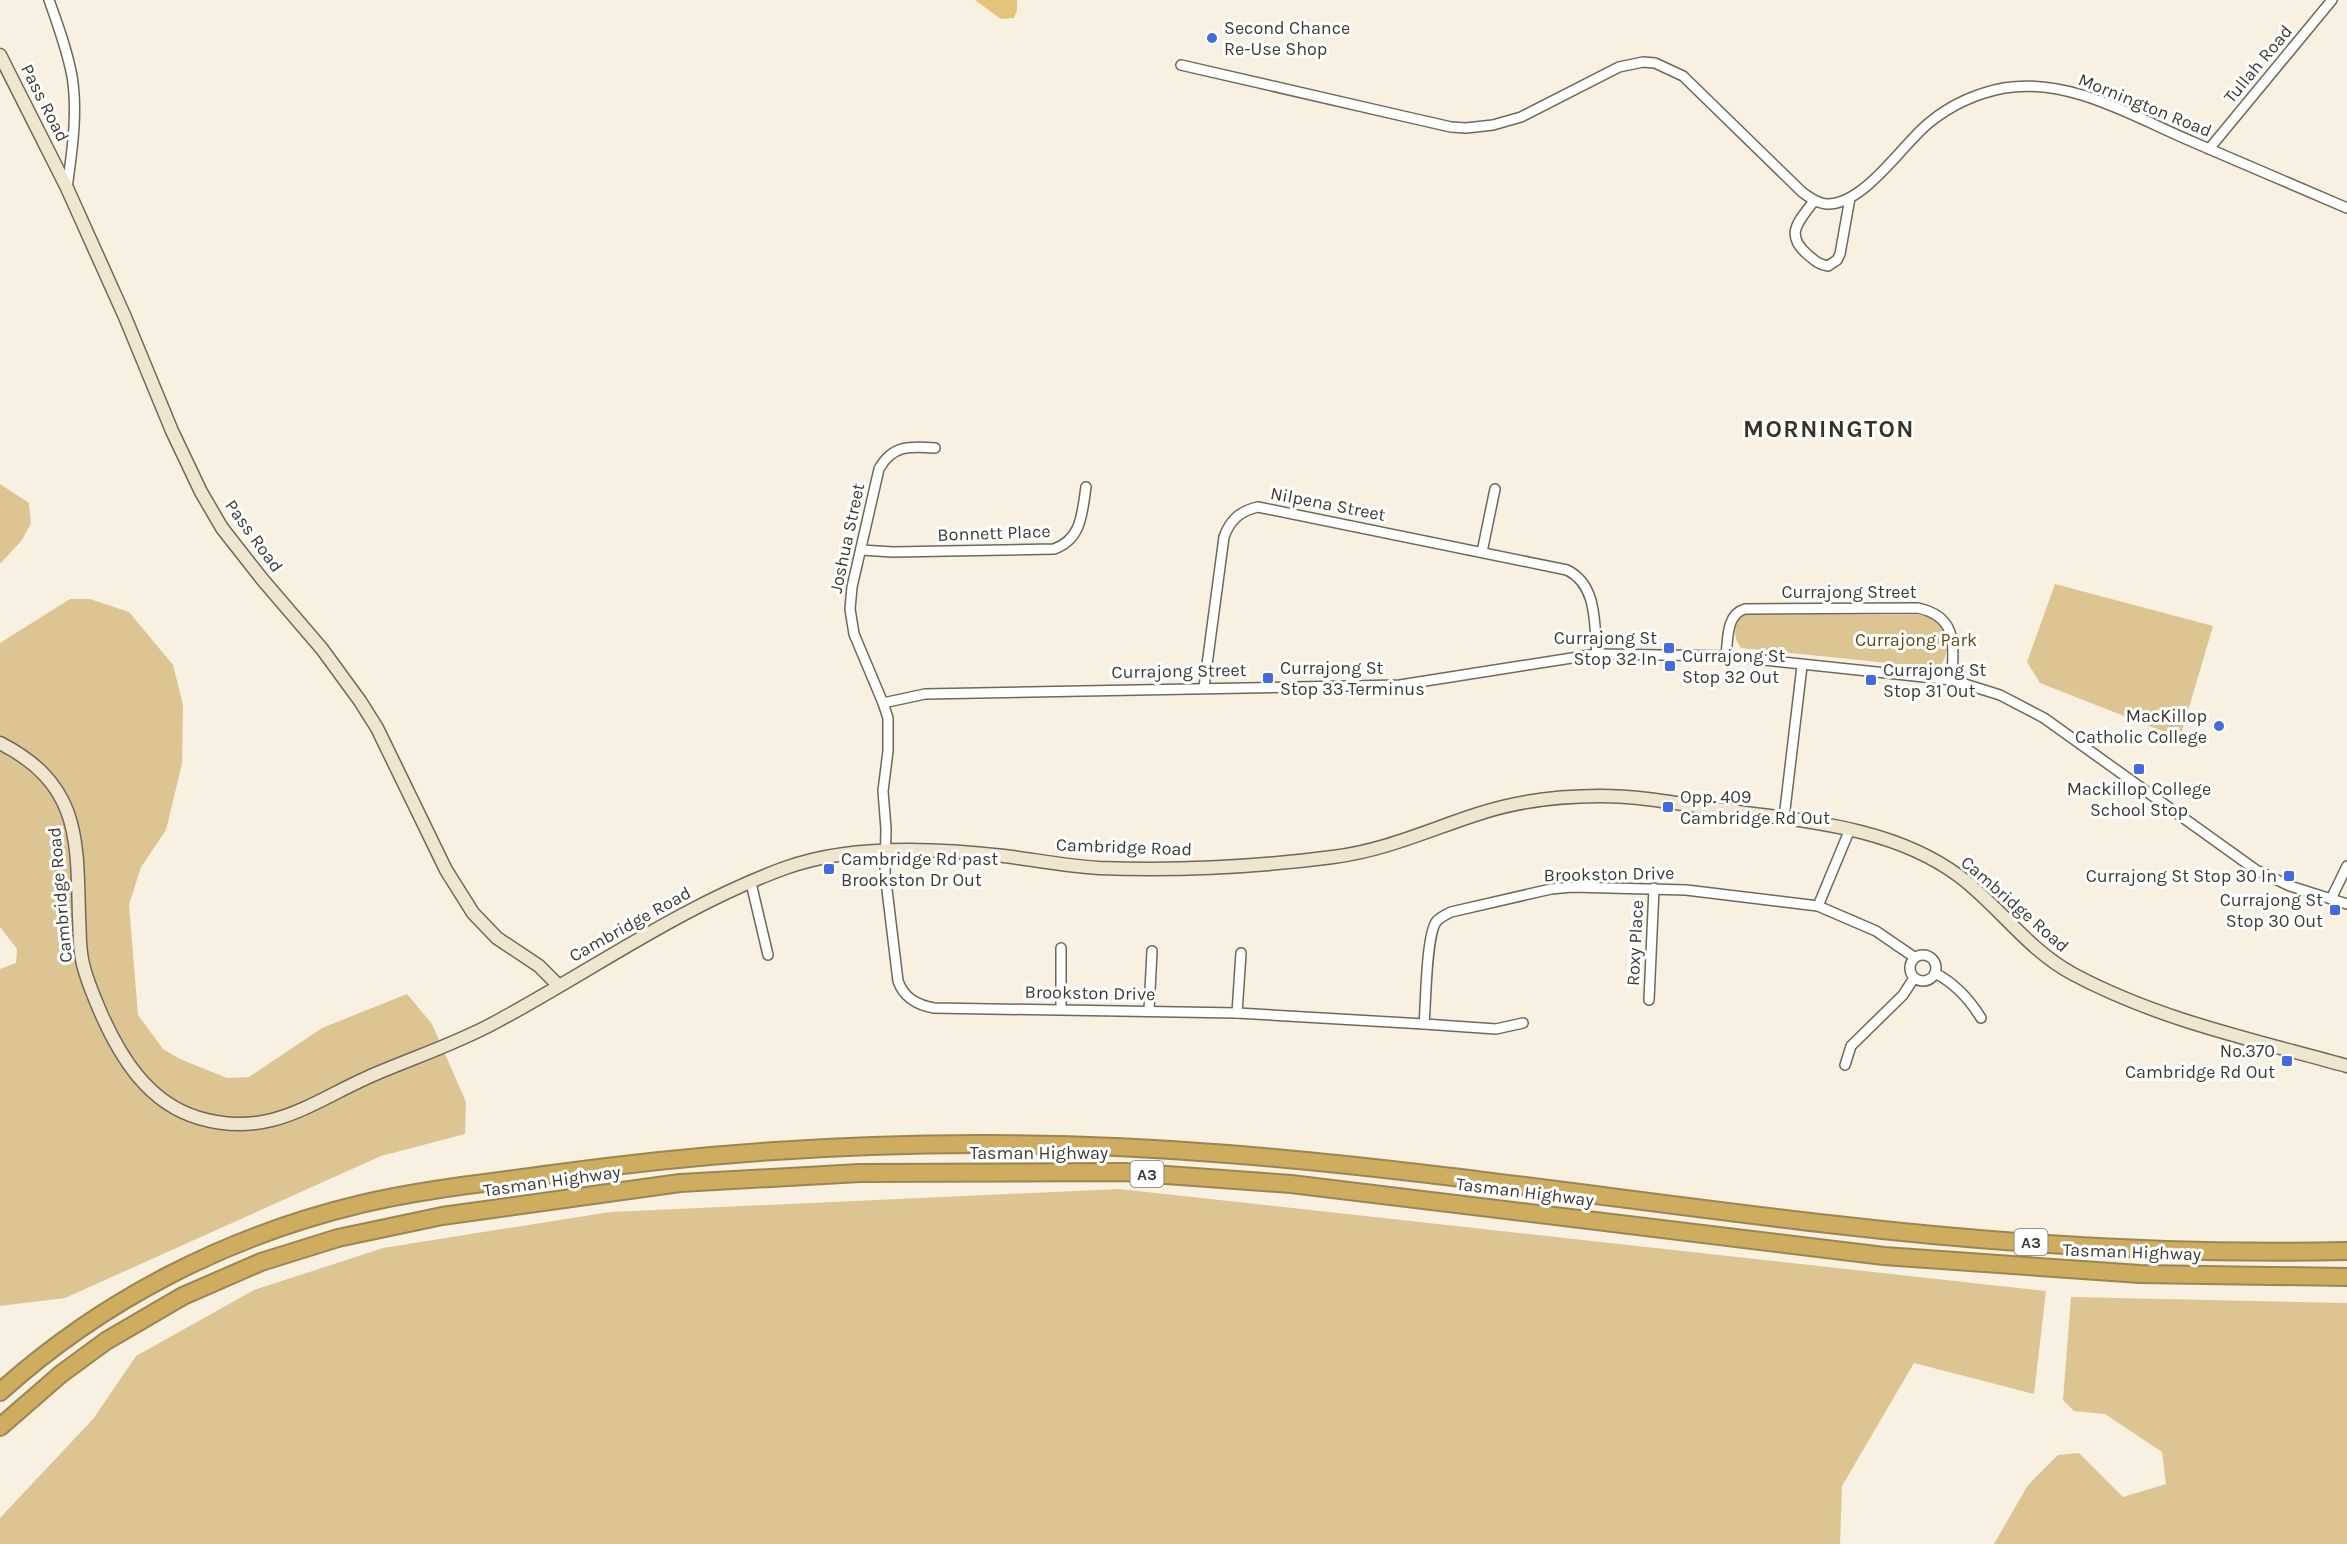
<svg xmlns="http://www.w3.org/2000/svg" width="2347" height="1544" viewBox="0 0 2347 1544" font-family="Karla,sans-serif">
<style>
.green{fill:#ddc593}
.water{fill:#e4c37a}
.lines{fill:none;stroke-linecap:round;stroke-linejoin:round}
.minor-casing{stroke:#6f695a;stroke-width:12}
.secondary-casing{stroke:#6f695a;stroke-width:15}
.motorway-casing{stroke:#9b8551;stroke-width:20}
.minor{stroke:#fff;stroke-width:9}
.secondary{stroke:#f0e6d0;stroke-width:12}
.motorway{stroke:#cead61;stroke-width:16}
.poi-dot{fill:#436bdd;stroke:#fff;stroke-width:2}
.labels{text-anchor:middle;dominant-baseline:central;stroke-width:6;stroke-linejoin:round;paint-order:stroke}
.shield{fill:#fff;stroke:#777671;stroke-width:1.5}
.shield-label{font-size:16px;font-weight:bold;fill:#3d3b34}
.poi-label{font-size:18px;fill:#3d3b34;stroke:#fff;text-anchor:start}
.street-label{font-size:18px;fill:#3d3b34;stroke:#fff}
.park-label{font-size:18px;fill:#624c13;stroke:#fff}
.district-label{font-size:24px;font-weight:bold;letter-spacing:1.5px;fill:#393326;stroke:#fff}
</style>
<rect width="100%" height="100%" fill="#f8f0e0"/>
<!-- green -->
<g class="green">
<polygon points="0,484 29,503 31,523 22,540 0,564"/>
<polygon points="2055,584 2213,626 2180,738 2040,683 2027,662"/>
<polygon points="70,599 90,599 129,612 173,665 183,705 182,764 166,830 141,867 129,905 138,1015 163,1049 180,1059 227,1078 249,1077 322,1028 407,994 432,1024 466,1102 465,1134 381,1156 65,1298 0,1306 0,969 16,963 17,949 0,927 0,643"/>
<path d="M1748,614l174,1c6,2 13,4 17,9 10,11 11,36 -2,44l-196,-20c-9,-10 -8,-30 7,-34z"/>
<polygon points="1119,1189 2046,1291 2034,1394 1914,1363 1842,1486 1840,1544 0,1544 0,1518 93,1419 136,1356 254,1290 383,1248 610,1212"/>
<polygon points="2071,1297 2347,1303 2347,1544 1994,1544 2028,1485 2058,1455 2079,1453 2123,1497 2166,1484 2162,1452 2105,1414 2074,1411 2063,1400"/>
</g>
<!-- water -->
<polygon class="water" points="975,0 1017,0 1017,10 1014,18 1001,19"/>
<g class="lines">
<defs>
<g id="minor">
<path d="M49,0c9,25 18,50 23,76 6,36 0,76 -5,112"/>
<path d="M1181,65l226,52 44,10 15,1 27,-3 28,-8 98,-50 24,-5 12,1 28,13 119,116c7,5 14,11 24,12 38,2 77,-61 104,-82 21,-17 48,-29 74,-34 66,-11 130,29 189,54 51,22 103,44 154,66"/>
<polyline points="2209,149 2332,0"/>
<path d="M1814,201c-15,20 -30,33 -7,53 7,6 12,11 21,12l9,-6 3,-6 10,-56"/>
<path d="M935,448c-25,-2 -43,-3 -56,21l-27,118 -2,22 4,25 29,69 5,15v33l-5,40 3,38 -1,44 13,108c6,17 19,24 36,27l303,5 187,11"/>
<path d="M861,550l32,2 161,-3c28,-10 28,-36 32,-62"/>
<polyline points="1482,552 1495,489"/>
<path d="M1726,656c2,-16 0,-42 19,-47l173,-1c41,9 35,38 34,72"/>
<path d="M1204,687l20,-150c6,-17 16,-26 34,-30l309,63c31,15 27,55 30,84"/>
<polyline points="883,703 925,694 1400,685 1597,654 1726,656 1952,680 2000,695 2044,718 2256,870 2290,886 2347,904"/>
<polyline points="1784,818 1802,666"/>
<polyline points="751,883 768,955"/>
<polyline points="2331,899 2347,866"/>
<polyline points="1818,906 1850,829"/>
<polyline points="1061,948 1061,1009"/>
<circle cx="1923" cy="968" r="13"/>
<path d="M1935,973c19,10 35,27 46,45"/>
<polyline points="1649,1000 1654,888"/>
<polyline points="1149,1010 1152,951"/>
<polyline points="1237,1013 1241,953"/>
<path d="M1523,1023l-27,6 -72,-5c2,-21 2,-87 12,-102 4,-5 9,-7 15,-10l100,-23 21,-2 114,3 132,16 58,25 38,26"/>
<polyline points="1845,1065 1851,1046 1903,995 1914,978"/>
</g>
<g id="secondary">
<polyline points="0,55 67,188 125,317 172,431 201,492 222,528 262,579 322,649 360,701 377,728 446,870 473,913 497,938 539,966 558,985"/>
<path d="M0,743c80,41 77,95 79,174 1,14 0,28 3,42 3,18 11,35 18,52 20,46 48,92 99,107 74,22 117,-20 181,-46 38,-16 77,-29 114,-49 97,-52 187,-117 291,-155 65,-24 151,-20 219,-12 32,4 63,10 95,12 78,3 157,-1 234,-11 54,-7 95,-27 145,-43 39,-13 80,-18 122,-18 41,0 82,8 123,14 79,11 169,16 236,66 40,30 69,74 114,98 86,46 181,66 274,92"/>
</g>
<g id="motorway">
<path d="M0,1392c102,-92 227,-156 361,-188 62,-15 127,-21 191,-30 222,-31 453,-38 676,-20 201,16 400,47 600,70 172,20 346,31 519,27"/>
<polyline points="0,1427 61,1374 106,1341 183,1296 261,1262 338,1238 442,1216 680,1183 860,1173 1125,1172 1291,1184 1884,1256 2140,1274 2347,1277"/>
</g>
</defs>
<!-- minor casing -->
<use href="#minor" class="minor-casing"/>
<!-- secondary casing -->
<use href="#secondary" class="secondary-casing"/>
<!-- motorway casing -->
<use href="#motorway" class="motorway-casing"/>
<!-- minor -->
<use href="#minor" class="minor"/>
<!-- secondary -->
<use href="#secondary" class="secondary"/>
<!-- motorway -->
<use href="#motorway" class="motorway"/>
</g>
<!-- markers -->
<g class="poi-dot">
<circle cx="1212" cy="38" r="6"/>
<rect x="1663" y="642" width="12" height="12" rx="3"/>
<rect x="1664" y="660" width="12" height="12" rx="3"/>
<rect x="1262" y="672" width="12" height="12" rx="3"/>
<rect x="1865" y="674" width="12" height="12" rx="3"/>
<circle cx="2219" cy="726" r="6"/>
<rect x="2133" y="763" width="12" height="12" rx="3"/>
<rect x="1662" y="801" width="12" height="12" rx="3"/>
<rect x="823" y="863" width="12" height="12" rx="3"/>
<rect x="2283" y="870" width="12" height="12" rx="3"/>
<rect x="2329" y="904" width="12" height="12" rx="3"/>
<rect x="2281" y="1055" width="12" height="12" rx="3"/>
</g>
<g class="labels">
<!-- shield labels -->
<g class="shield">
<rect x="1130.5" y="1161" width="33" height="26" rx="4.5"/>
<rect x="2014.5" y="1229" width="33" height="26" rx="4.5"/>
</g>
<g class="shield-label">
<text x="1147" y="1174">A3</text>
<text x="2031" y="1242">A3</text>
</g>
<!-- poi labels -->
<g class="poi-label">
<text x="1224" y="28">Second Chance<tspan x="1224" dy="21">Re-Use Shop</tspan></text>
<text x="1657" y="638" text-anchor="end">Currajong St<tspan x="1657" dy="21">Stop 32 In</tspan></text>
<text x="1682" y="656">Currajong St<tspan x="1682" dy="21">Stop 32 Out</tspan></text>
<text x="1280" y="668">Currajong St<tspan x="1280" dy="21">Stop 33 Terminus</tspan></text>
<text x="1883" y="670">Currajong St<tspan x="1883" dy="21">Stop 31 Out</tspan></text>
<text x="2207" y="716" text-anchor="end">MacKillop<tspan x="2207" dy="21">Catholic College</tspan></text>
<text x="2139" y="789" text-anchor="middle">Mackillop College<tspan x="2139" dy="21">School Stop</tspan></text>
<text x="1680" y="797">Opp. 409<tspan x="1680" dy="21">Cambridge Rd Out</tspan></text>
<text x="841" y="859">Cambridge Rd past<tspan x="841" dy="21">Brookston Dr Out</tspan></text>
<text x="2277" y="876" text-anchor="end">Currajong St Stop 30 In</text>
<text x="2323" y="900" text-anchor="end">Currajong St<tspan x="2323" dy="21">Stop 30 Out</tspan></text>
<text x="2275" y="1051" text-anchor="end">No.370<tspan x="2275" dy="21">Cambridge Rd Out</tspan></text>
</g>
<!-- street labels -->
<g class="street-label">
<text transform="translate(2258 64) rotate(-50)">Tullah Road</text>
<text transform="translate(45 103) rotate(63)">Pass Road</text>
<text transform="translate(2145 105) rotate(22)">Mornington Road</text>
<text transform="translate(1328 504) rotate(11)">Nilpena Street</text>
<text transform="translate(994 533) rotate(-2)">Bonnett Place</text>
<text transform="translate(254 536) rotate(54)">Pass Road</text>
<text transform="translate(847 538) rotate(-78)">Joshua Street</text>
<text x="1849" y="592">Currajong Street</text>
<text transform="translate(1179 671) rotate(-1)">Currajong Street</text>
<text transform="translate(1124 847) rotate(2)">Cambridge Road</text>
<text transform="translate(1609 874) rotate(-1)">Brookston Drive</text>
<text transform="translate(60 895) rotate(-95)">Cambridge Road</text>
<text transform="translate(2015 904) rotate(41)">Cambridge Road</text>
<text transform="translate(630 924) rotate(-29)">Cambridge Road</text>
<text transform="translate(1635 943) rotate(-87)">Roxy Place</text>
<text transform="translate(1090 993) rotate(1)">Brookston Drive</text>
<text x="1039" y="1153">Tasman Highway</text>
<text transform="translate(552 1181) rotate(-8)">Tasman Highway</text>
<text transform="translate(1525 1192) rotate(7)">Tasman Highway</text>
<text transform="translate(2132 1252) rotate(2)">Tasman Highway</text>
</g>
<!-- park labels -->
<g class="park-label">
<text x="1916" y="640">Currajong Park</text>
</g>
<!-- district labels -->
<g class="district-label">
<text x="1829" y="429">MORNINGTON</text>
</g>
</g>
</svg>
